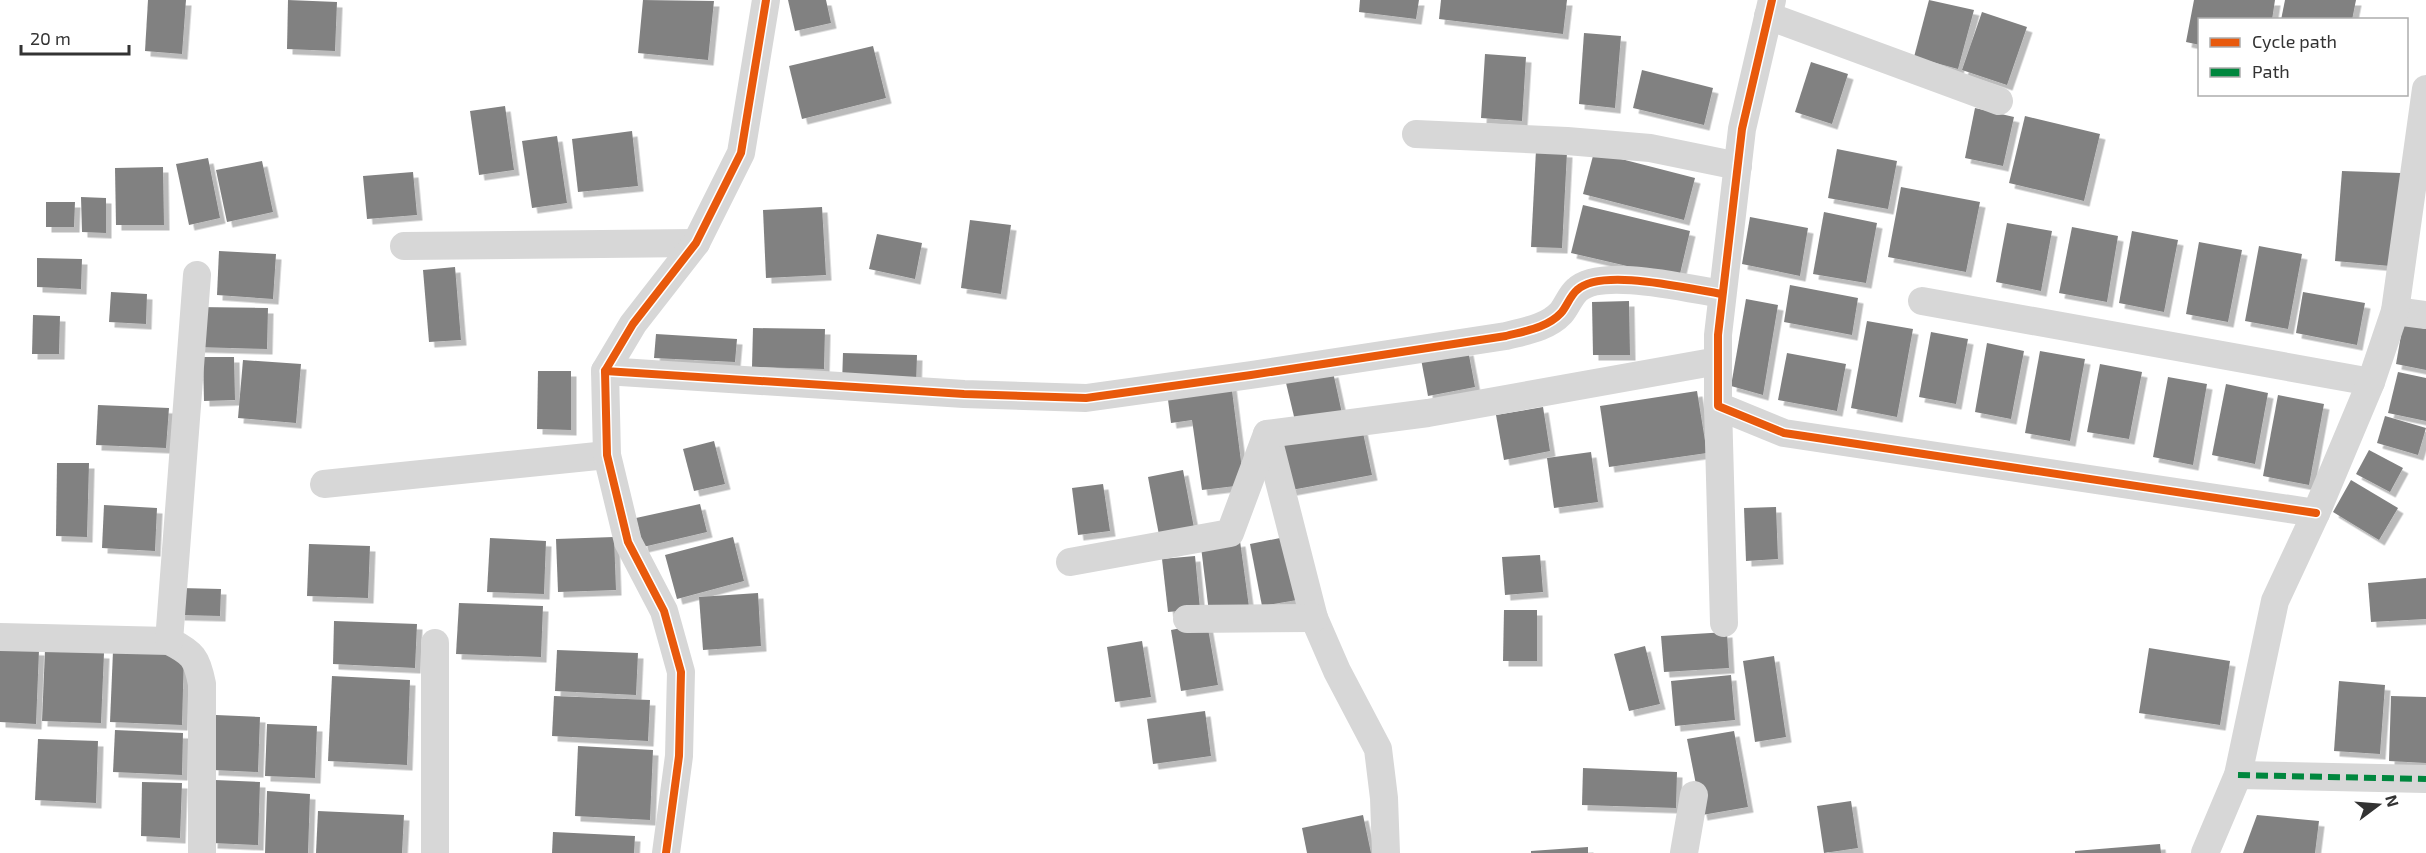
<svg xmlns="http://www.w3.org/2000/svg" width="2426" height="853" viewBox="0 0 2426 853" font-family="'Exo 2',sans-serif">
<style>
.building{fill:#818181;filter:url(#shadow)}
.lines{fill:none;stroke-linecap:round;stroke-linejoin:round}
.minor{stroke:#d7d7d7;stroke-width:28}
.quiet{stroke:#00873e;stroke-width:6;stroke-dasharray:12 6;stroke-linecap:butt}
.cycleway-casing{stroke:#fff;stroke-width:11}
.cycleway{stroke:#e8590c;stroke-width:8}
</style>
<defs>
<filter id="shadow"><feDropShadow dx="5.5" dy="5.5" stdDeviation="0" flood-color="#0004"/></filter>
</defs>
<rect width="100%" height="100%" fill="#fff"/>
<!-- building -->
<g class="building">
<polygon points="148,0 186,0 182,54 145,51"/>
<polygon points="288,0 337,2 335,51 287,49"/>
<polygon points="643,0 714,1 708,60 638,53"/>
<polygon points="788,0 826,0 831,23 795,31"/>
<polygon points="1360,0 1419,0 1416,19 1359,12"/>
<polygon points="1441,0 1567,0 1563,34 1439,19"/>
<polygon points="1929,0 1974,10 1958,69 1914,57"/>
<polygon points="2194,0 2275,0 2272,20 2200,20 2200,45 2186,42"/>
<polygon points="2285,0 2356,0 2352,20 2281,20"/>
<polygon points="1982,12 2027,27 2007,85 1962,70"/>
<polygon points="1584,33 1621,36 1615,108 1579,104"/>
<polygon points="873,46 886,98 802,119 789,66"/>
<polygon points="1485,54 1526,57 1522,121 1481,118"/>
<polygon points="1811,62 1848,74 1832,124 1795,112"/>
<polygon points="1642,70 1713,88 1704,125 1633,108"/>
<polygon points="505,106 514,170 479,175 470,111"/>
<polygon points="1975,108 2014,117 2003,166 1965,158"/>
<polygon points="2025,116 2100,134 2084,201 2009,183"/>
<polygon points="632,131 638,186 578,192 572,139"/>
<polygon points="557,136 567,203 532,208 522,141"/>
<polygon points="1837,149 1897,161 1888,209 1828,198"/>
<polygon points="1536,150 1567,152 1562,248 1531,247"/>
<polygon points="1594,152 1695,178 1684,220 1583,194"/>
<polygon points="208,158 220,218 189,225 176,164"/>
<polygon points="262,161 273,212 227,222 216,170"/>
<polygon points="163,167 164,225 116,225 115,168"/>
<polygon points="2342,171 2401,173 2390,266 2335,261"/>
<polygon points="413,172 417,215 367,219 363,176"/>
<polygon points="1901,187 1980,202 1966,272 1888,257"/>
<polygon points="81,197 106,198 106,233 82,232"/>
<polygon points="46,202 75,202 74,227 46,227"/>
<polygon points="1583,205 1690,231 1679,278 1571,253"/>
<polygon points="822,207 826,275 766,278 763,210"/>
<polygon points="1824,212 1877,223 1866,283 1813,274"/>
<polygon points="1750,217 1808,228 1800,276 1742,264"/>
<polygon points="970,220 1011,225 1001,294 961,288"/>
<polygon points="2007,223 2052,231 2041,291 1996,282"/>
<polygon points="2072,227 2118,236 2107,302 2059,293"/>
<polygon points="2132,231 2178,240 2164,312 2119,303"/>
<polygon points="877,234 922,243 915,279 869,269"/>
<polygon points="2199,242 2242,250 2228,322 2186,314"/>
<polygon points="2259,246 2302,254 2288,329 2245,321"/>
<polygon points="219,251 276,254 273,299 217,295"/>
<polygon points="37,258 82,259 81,289 37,287"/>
<polygon points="455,267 461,340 429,342 423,270"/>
<polygon points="1790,285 1858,298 1852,335 1784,322"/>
<polygon points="111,292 147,294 146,324 109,322"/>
<polygon points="2303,292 2365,303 2357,345 2296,333"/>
<polygon points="1746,299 1778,305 1763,395 1731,386"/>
<polygon points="1629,301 1630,355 1593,355 1592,302"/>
<polygon points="196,307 268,308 267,349 195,347"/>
<polygon points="33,315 60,316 59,354 32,354"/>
<polygon points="1867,321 1913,329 1897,417 1851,408"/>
<polygon points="2403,324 2426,329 2426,370 2396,364"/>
<polygon points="753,328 825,329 824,369 752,367"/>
<polygon points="1931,332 1968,339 1956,404 1919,397"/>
<polygon points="656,334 737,339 735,362 654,358"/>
<polygon points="1987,343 2024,351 2011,419 1975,412"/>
<polygon points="1468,350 1475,387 1428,396 1421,359"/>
<polygon points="2040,351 2085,359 2070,441 2025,433"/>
<polygon points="843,353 917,355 916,386 842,384"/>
<polygon points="1787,353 1846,364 1837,411 1778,400"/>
<polygon points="203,357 234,357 235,400 204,401"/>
<polygon points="243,360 301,364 296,423 238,418"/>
<polygon points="2100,364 2142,372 2129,439 2087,432"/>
<polygon points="538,371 571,371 571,430 537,429"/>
<polygon points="1333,372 1343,418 1297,429 1286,383"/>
<polygon points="2398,372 2426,378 2426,421 2388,413"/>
<polygon points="2168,377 2207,384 2193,465 2153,457"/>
<polygon points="1231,383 1244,485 1202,490 1192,420 1171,423 1167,392"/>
<polygon points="2226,384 2268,393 2255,464 2212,455"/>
<polygon points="1697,391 1707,453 1609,467 1600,406"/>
<polygon points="2278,395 2324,404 2309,485 2263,476"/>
<polygon points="98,405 169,408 166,448 96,445"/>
<polygon points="1543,407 1550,451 1504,460 1496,415"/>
<polygon points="2385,416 2426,428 2418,455 2377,443"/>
<polygon points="1362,428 1372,475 1286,491 1277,445"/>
<polygon points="714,441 725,484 694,491 683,449"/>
<polygon points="2369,450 2403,468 2390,492 2356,474"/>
<polygon points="1591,452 1598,502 1554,508 1547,458"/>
<polygon points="57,463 89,463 87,537 56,536"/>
<polygon points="1183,470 1194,528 1159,535 1148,477"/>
<polygon points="2351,480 2398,508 2379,540 2333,512"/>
<polygon points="1103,484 1110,531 1078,535 1072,488"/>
<polygon points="700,504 707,532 643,547 636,518"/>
<polygon points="104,505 157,508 155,551 102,548"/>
<polygon points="1776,507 1778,559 1746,561 1744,508"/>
<polygon points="614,537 616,590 558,592 556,539"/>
<polygon points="733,537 744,581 677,599 665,555"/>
<polygon points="1285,537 1297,600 1262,606 1250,544"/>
<polygon points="490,538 546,541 544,594 487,592"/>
<polygon points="1240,541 1249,607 1209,612 1201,547"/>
<polygon points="309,544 370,546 368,598 307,596"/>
<polygon points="1540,555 1543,592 1505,595 1502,557"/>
<polygon points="1195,556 1200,609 1168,612 1162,559"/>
<polygon points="2426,578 2426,619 2371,622 2368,583"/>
<polygon points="180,588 221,589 220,616 179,615"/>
<polygon points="758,593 761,646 703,650 699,597"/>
<polygon points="459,603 543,606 541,657 456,654"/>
<polygon points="1504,610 1537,610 1537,661 1503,661"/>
<polygon points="334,621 417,624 415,668 333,664"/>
<polygon points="1207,623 1218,685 1181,691 1171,630"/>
<polygon points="1727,632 1729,668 1664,672 1661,636"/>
<polygon points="1142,641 1151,697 1115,702 1107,647"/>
<polygon points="1645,646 1660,704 1629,711 1614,654"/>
<polygon points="0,648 39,650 36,724 0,722"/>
<polygon points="2149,648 2230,661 2220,725 2139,713"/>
<polygon points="45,650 104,653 101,723 42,721"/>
<polygon points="557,650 638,653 636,695 555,691"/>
<polygon points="113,651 184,654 182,725 110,722"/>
<polygon points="1774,656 1786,737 1755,742 1743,661"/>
<polygon points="1731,675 1735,720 1675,726 1671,681"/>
<polygon points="332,676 410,680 407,765 328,761"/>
<polygon points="2339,681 2385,685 2380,754 2334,751"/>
<polygon points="554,696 650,700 648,741 552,736"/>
<polygon points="2391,696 2426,697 2426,763 2389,761"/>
<polygon points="1205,711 1211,756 1153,764 1147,719"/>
<polygon points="216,715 260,717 258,772 213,770"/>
<polygon points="267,724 317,726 315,778 265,776"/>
<polygon points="115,730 183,733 182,775 113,772"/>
<polygon points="1734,731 1748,807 1702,815 1687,739"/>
<polygon points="38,739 98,741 96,803 35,800"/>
<polygon points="578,746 653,750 650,820 575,816"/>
<polygon points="1583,768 1677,772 1676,808 1582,805"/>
<polygon points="215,780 260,782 258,845 212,843"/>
<polygon points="142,782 182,783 180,838 141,836"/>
<polygon points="267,791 310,794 308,853 265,853"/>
<polygon points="1851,801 1858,848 1824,853 1817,806"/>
<polygon points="318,811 404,815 402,853 316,853"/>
<polygon points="1363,815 1371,853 1307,853 1302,828"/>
<polygon points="2257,815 2319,821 2315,853 2243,853"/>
<polygon points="553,832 635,836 634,853 552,853"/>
<polygon points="2160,844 2161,853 2075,853 2075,851"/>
<polygon points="1588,847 1588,853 1531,853 1531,851"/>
</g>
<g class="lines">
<!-- minor -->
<g class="minor">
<polyline points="1772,0 1742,129 1718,335 1718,406 1784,433 2316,513"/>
<polyline points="1768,16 1999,101"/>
<polyline points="1416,134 1567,141 1650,148 1738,166"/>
<polyline points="404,246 696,243"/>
<polyline points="1922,301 2371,382"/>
<polyline points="2395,311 2426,315"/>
<path d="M605,371l359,23 122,4 165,-23 255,-39c19,-5 41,-8 55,-23 6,-7 9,-17 16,-23 24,-23 112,-1 145,4"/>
<polyline points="1718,406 1724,623"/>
<polyline points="1267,434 1314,618 1337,671 1378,749 1384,798 1386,853"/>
<polyline points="324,484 607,455"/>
<polyline points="1070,562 1230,533 1267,434 1428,413 1718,361"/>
<polyline points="1187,619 1314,618"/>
<path d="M0,637l169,4c24,12 28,17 33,43v169"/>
<polyline points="169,641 197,275"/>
<polyline points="2238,775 2426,779"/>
<polyline points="435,853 435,643"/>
<polyline points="666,853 679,756 681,672 664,611 628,542 607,455 605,371 633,324 696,243 741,153 766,0"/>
<polyline points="1684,853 1694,795"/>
<polyline points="2205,853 2238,775 2275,601 2316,513 2371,382 2395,311 2426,89"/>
</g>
<!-- quiet -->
<polyline class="quiet" points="2238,775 2426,779"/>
<defs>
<g id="cycleway">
<polyline points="1772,0 1742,129 1718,335 1718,406 1784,433 2316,513"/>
<path d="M605,371l359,23 122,4 165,-23 255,-39c19,-5 41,-8 55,-23 6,-7 9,-17 16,-23 24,-23 112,-1 145,4"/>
<polyline points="666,853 679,756 681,672 664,611 628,542 607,455 605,371 633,324 696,243 741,153 766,0"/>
</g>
</defs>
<!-- cycleway casing -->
<use href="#cycleway" class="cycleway-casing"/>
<!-- cycleway -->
<use href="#cycleway" class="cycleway"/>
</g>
<!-- legend -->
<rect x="2198" y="18" width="210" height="78" fill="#ffffff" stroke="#adadad" stroke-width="1.5"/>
<rect x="2210" y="38" width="30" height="9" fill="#e8590c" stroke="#adadad" stroke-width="1.5"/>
<text x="2252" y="48" font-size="18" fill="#333333">Cycle path</text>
<rect x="2210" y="68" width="30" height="9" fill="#00873e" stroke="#adadad" stroke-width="1.5"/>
<text x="2252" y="78" font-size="18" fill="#333333">Path</text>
<!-- north arrow -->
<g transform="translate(2378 805) rotate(74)" stroke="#ffffff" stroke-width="4.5" paint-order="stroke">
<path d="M0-4.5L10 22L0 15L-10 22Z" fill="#333333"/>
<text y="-9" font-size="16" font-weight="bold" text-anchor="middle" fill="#333333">N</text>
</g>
<!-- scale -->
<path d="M21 45v9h108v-9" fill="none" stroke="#333333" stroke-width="3"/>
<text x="30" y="45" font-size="18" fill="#333333" stroke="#ffffff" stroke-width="4.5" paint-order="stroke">20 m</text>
</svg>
